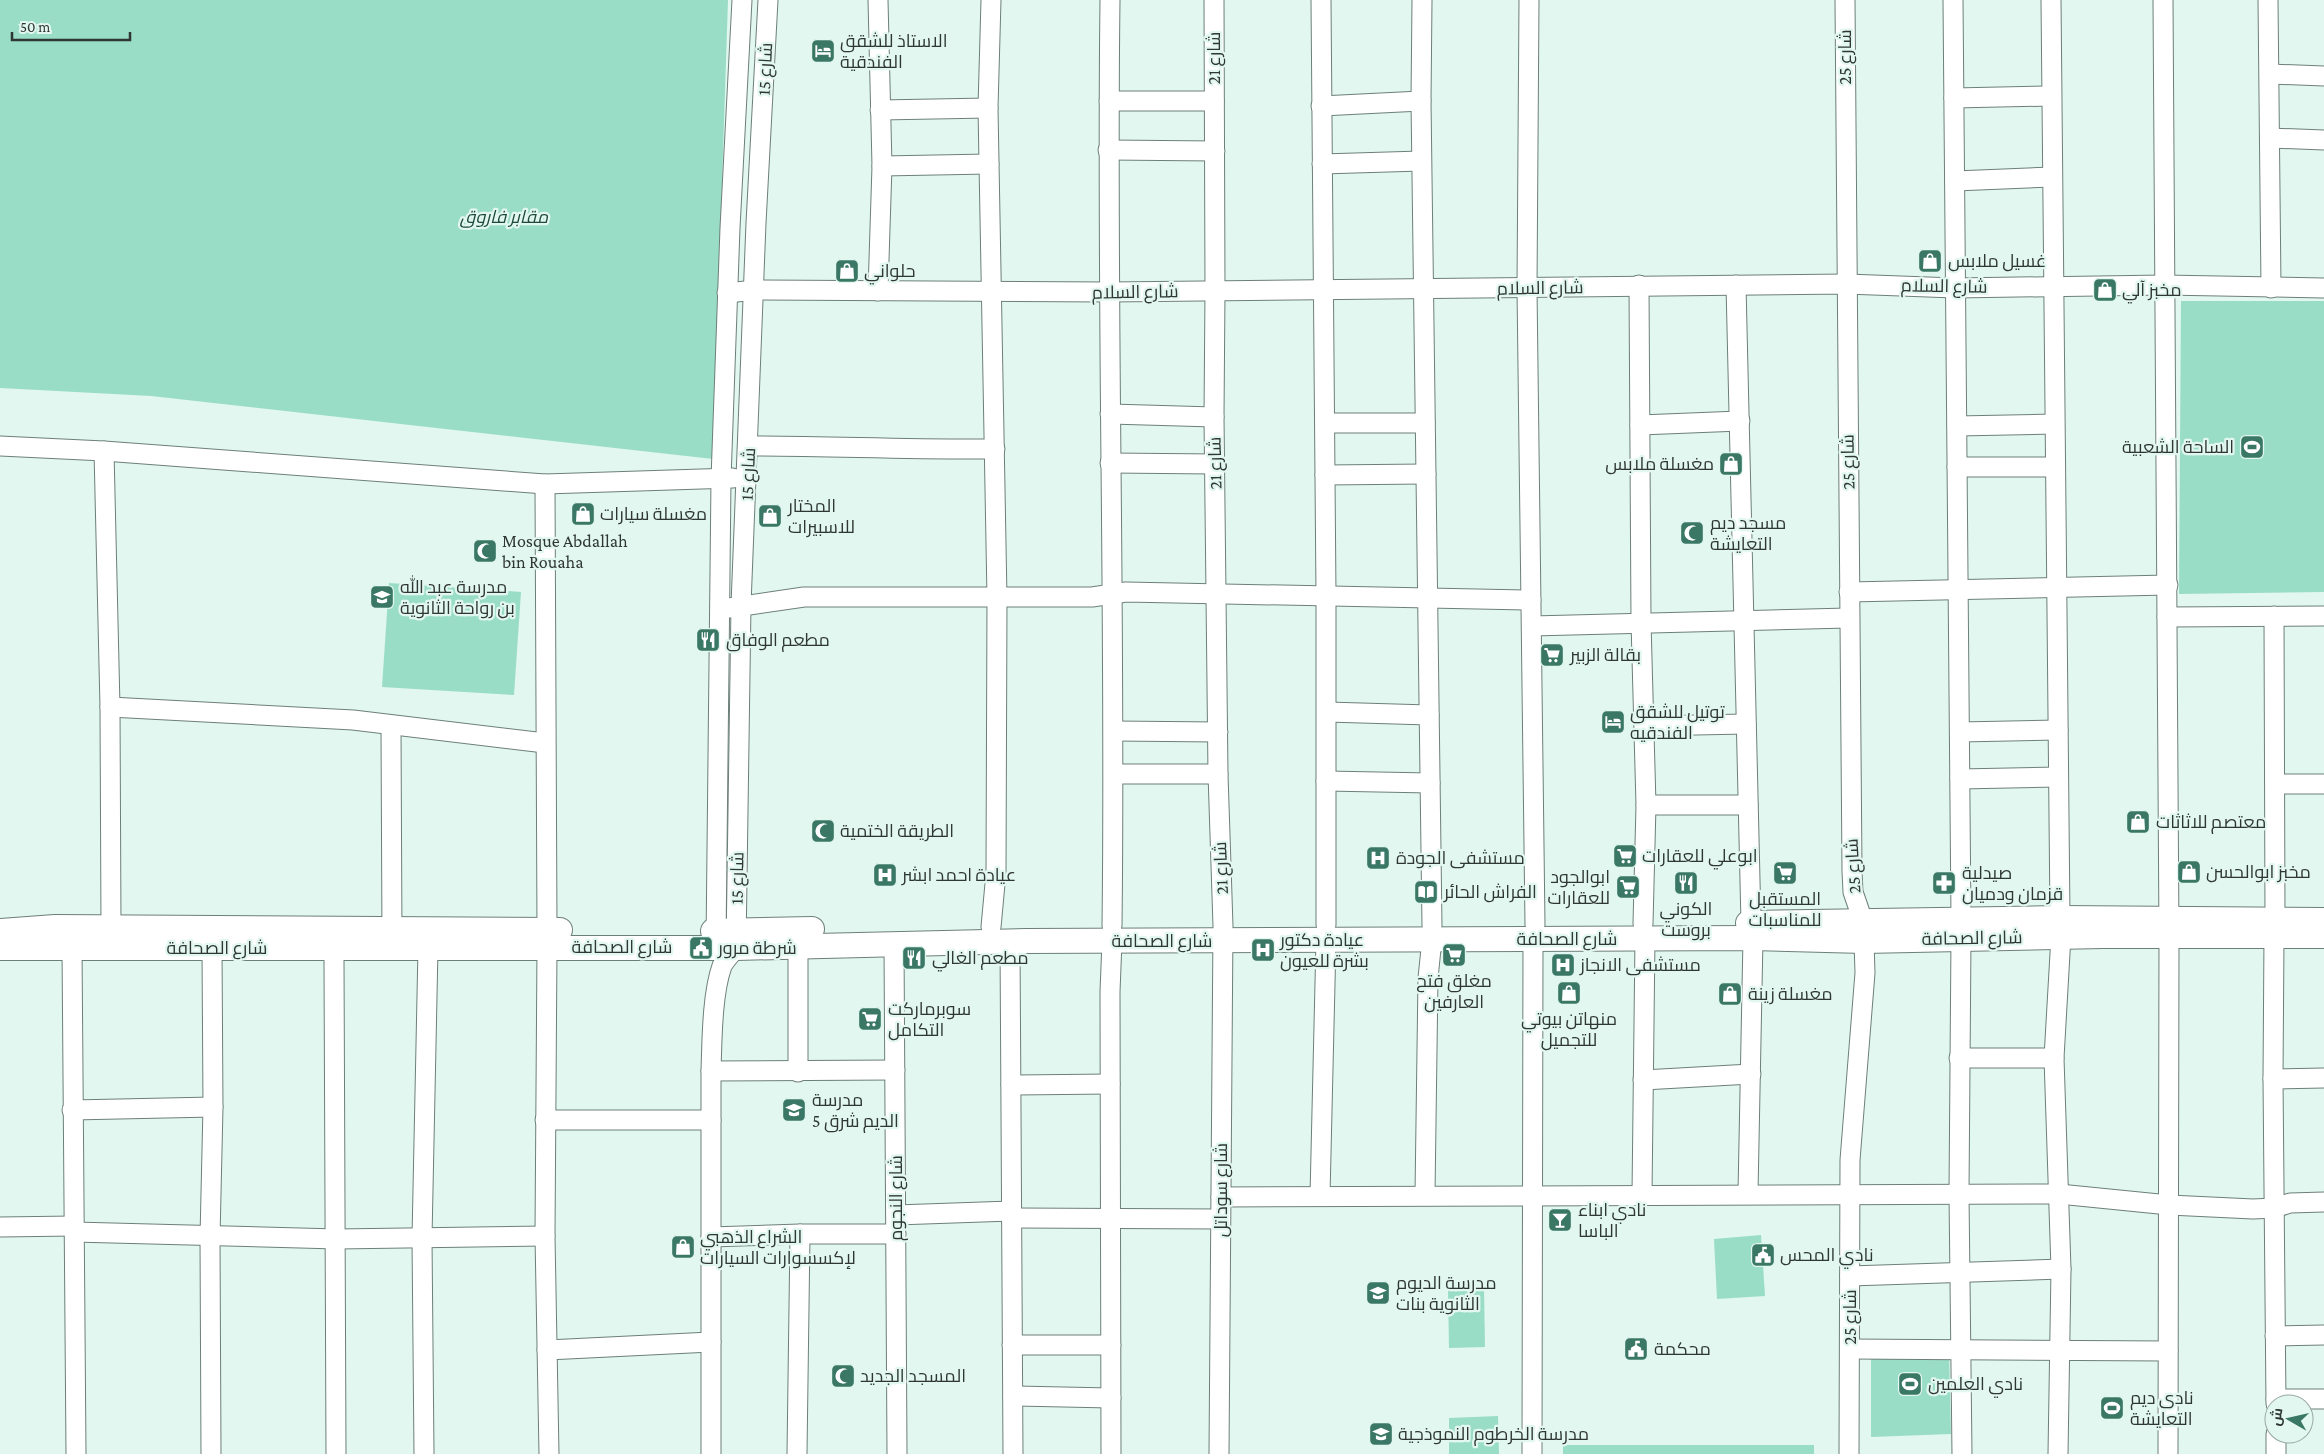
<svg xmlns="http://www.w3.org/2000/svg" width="2324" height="1454" viewBox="0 0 2324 1454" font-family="'Crimson Pro',Cairo,serif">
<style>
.green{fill:#9addc6}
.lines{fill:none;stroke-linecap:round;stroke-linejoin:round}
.minor-casing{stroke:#6d7f79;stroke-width:21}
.major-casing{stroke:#6d7f79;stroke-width:26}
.minor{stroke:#fff;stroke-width:19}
.major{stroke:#fff;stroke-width:24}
.labels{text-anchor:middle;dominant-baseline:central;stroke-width:4.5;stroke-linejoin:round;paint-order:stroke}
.poi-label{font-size:18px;fill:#2f3734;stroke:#e2f7ef;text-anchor:start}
.street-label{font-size:18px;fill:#2f3734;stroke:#e2f7ef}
.park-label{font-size:18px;font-style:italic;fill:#1e4a3d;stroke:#e2f7ef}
</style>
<rect width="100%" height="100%" fill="#e2f7ef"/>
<!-- green -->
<g class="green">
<polygon points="0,0 728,0 713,459 151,396 0,388"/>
<polygon points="2181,301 2324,301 2324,592 2179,594"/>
<polygon points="389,583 521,592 514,695 382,687"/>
<polygon points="1761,1235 1765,1296 1717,1299 1714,1239"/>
<polygon points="1484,1288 1485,1347 1449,1348 1448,1289"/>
<polygon points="1871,1352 1949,1352 1951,1434 1871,1437"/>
<polygon points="1498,1416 1499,1454 1449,1454 1449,1418"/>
<rect x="1563" y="1445" width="251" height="9"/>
</g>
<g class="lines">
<defs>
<g id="minor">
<path d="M1110,0c-4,309 6,617 2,926"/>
<polyline points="1214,0 1215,291 1214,417 1218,774 1223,926 1219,1454"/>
<polyline points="1321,0 1326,596 1326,925"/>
<polyline points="1422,0 1421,101 1432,926"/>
<polyline points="1529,0 1527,288 1535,925"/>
<polyline points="1845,0 1852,871 1853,892 1863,921"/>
<polyline points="1953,0 1961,920"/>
<polyline points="2051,0 2060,918"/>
<polyline points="2163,0 2169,937 2168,1454"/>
<polyline points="2268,0 2271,288"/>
<polyline points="2270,74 2324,76"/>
<polyline points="1954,98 2050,96"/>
<polyline points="1109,101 1214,101"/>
<polyline points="1321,106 1421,101"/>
<polyline points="880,110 988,108"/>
<polyline points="2270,138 2324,140"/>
<polyline points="1108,150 1215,151"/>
<polyline points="1322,164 1421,161"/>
<polyline points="882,166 989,164"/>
<polyline points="1955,181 2052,177"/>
<polyline points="1639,285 1641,622 1646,805 1643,924"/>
<polyline points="1736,285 1751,923"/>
<polyline points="878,291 882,166 878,0"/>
<polyline points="727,293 755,290 1109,292 1846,284 1955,288 2164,285 2324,288"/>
<polyline points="1110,414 1214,417"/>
<polyline points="1325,423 1425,423"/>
<polyline points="1640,425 1740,421"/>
<polyline points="1957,426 2054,424"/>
<polyline points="0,446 104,451 545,484 733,478"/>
<path d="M749,446c82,0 164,4 246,3"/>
<polyline points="104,451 110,707 111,928"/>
<polyline points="1110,463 1215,464"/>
<polyline points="1957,467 2055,467"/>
<polyline points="1325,475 1426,474"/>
<polyline points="545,484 547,930"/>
<polyline points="1849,592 2168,585"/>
<polyline points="729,608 804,597 1092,597 1126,592 1531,600"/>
<polyline points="2274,616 2275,919"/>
<polyline points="2167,617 2324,616"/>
<polyline points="1532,626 1848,618"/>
<polyline points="110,707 353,720 545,743"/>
<polyline points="1327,712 1429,715"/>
<polyline points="391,726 392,941"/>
<polyline points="1645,726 1746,724"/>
<polyline points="1114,731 1218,732"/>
<polyline points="1960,732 2058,730"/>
<polyline points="1114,774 1218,774"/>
<polyline points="1960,779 2058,777"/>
<polyline points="1326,781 1430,783"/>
<polyline points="2275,784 2324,784"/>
<polyline points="1646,805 1748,805"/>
<polyline points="991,927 996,873 997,598 988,108 991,0"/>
<polyline points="2274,936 2273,1079 2276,1404"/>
<polyline points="1961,938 1959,1194 1962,1454"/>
<polyline points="1010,942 1013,1454"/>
<polyline points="716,943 721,479 730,228 742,0"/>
<polyline points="894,943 897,1454"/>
<polyline points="547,947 545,1236 549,1454"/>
<polyline points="72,948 76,1454"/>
<polyline points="332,948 334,960 336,1454"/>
<polyline points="1959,1058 2054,1058"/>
<polyline points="711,1071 895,1070"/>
<polyline points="798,1072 798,945"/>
<polyline points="2273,1079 2324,1078"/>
<polyline points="1643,1080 1751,1074"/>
<polyline points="1011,1085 1110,1084"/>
<polyline points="72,1110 213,1107"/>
<polyline points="545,1120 711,1120"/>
<polyline points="1748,1193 1753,938"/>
<polyline points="1425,1195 1428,978 1432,939"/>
<polyline points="1642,1195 1645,938"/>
<polyline points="1320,1196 1326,941"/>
<polyline points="1221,1197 2059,1194 2169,1205 2253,1209 2274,1208 2290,1203 2324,1202"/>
<polyline points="896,1215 1011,1211"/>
<polyline points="1011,1218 1220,1219"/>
<polyline points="0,1227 74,1226"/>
<polyline points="74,1232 337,1239 545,1236"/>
<polyline points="711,1237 800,1234 896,1234"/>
<polyline points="1850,1276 2061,1269"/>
<polyline points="2275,1336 2324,1335"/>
<polyline points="1012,1345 1111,1345"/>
<polyline points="1850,1349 2168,1351"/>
<polyline points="547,1350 711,1342"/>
<polyline points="1013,1396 1111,1398"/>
<polyline points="2276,1399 2324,1399"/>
<polyline points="2276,1434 2276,1454"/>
<polyline points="211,1454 210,1237 213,1107 212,949"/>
<polyline points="424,1454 422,1238 428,948"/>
<path d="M711,1454v-383c1,-30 1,-77 11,-105 3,-6 10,-13 14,-18l5,-343 15,-382 12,-223"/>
<polyline points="797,1454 800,1234"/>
<polyline points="1111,1454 1110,992 1112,941"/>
<polyline points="1532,1454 1533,939"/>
<polyline points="1849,1454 1850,1160 1865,973 1864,941"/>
<polyline points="2058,1454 2061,1269 2054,1058 2061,936"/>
</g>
<g id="major">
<polyline points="1748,923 2060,918 2324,920"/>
<polyline points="0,931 55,927 560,930"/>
<polyline points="713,931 812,929"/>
<polyline points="0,948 736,948 1026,941 1753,938 1864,941 2103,936 2324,936"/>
</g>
</defs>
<!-- minor casing -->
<use href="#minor" class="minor-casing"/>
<!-- major casing -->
<use href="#major" class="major-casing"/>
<!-- minor -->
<use href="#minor" class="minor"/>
<!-- major -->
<use href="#major" class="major"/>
</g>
<!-- icons -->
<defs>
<symbol id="hotel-square" viewBox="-11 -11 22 22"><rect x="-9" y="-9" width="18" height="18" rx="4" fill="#3a7865" stroke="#e2f7ef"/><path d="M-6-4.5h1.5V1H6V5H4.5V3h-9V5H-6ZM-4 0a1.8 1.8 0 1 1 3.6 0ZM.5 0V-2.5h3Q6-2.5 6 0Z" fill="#fff"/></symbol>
<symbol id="shop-square" viewBox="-11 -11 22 22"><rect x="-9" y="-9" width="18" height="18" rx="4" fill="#3a7865" stroke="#e2f7ef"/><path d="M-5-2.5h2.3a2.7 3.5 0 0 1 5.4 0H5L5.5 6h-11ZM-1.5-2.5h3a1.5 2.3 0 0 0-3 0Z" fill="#fff"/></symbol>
<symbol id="stadium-square" viewBox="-11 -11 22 22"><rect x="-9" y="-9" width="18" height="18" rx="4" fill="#3a7865" stroke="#e2f7ef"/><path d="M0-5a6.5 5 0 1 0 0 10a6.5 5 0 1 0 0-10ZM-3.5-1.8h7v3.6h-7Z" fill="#fff"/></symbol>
<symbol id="mosque-square" viewBox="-11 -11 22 22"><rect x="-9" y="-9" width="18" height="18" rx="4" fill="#3a7865" stroke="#e2f7ef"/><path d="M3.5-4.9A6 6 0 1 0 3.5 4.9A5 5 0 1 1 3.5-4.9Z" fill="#fff"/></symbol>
<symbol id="school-square" viewBox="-11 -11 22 22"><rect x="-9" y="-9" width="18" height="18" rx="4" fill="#3a7865" stroke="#e2f7ef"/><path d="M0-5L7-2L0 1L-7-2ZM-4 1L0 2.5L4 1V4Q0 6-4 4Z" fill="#fff"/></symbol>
<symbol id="restaurant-square" viewBox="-11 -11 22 22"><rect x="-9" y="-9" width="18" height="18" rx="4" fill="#3a7865" stroke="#e2f7ef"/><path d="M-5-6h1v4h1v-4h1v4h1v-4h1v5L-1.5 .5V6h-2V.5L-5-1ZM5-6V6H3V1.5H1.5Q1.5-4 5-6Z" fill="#fff"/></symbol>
<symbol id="supermarket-square" viewBox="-11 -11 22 22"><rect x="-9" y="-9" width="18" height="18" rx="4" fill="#3a7865" stroke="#e2f7ef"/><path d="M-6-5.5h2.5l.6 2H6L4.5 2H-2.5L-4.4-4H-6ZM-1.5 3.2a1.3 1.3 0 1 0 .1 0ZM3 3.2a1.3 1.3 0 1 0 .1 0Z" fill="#fff"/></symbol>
<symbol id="hospital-square" viewBox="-11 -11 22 22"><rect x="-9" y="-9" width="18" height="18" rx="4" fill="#3a7865" stroke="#e2f7ef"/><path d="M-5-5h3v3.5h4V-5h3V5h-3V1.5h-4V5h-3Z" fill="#fff"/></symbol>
<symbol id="pharmacy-square" viewBox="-11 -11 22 22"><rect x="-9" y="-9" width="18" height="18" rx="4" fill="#3a7865" stroke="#e2f7ef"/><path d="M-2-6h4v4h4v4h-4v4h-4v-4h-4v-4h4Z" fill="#fff"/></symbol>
<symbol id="library-square" viewBox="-11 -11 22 22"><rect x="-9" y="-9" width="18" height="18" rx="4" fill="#3a7865" stroke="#e2f7ef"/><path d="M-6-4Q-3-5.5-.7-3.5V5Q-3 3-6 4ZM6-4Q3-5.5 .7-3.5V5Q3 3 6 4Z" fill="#fff"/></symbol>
<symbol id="civic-square" viewBox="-11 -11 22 22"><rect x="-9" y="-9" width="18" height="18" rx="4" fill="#3a7865" stroke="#e2f7ef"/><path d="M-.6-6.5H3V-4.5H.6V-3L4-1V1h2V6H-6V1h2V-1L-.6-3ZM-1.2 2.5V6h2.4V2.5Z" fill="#fff"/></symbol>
<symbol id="bar-square" viewBox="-11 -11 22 22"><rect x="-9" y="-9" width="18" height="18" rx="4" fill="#3a7865" stroke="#e2f7ef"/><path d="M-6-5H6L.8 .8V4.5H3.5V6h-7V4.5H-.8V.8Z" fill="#fff"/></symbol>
</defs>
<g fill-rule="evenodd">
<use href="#hotel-square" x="809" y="37" width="28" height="28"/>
<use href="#shop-square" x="1916" y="247" width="28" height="28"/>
<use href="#shop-square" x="833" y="257" width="28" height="28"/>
<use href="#shop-square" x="2091" y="276" width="28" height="28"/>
<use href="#stadium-square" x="2238" y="433" width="28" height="28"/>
<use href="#shop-square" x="1717" y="450" width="28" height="28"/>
<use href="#shop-square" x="569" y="500" width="28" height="28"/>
<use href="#shop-square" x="756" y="502" width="28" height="28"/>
<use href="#mosque-square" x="1678" y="519" width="28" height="28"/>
<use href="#mosque-square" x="471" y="537" width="28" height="28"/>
<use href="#school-square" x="368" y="583" width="28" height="28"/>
<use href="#restaurant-square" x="694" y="626" width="28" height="28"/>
<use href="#supermarket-square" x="1538" y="641" width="28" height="28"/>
<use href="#hotel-square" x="1599" y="708" width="28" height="28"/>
<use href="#shop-square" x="2124" y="808" width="28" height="28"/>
<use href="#mosque-square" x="809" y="817" width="28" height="28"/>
<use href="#supermarket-square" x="1611" y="842" width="28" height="28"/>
<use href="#hospital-square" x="1364" y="844" width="28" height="28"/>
<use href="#shop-square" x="2175" y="858" width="28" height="28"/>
<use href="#supermarket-square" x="1771" y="859" width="28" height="28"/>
<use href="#hospital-square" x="871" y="861" width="28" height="28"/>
<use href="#restaurant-square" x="1672" y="869" width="28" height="28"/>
<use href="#pharmacy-square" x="1930" y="869" width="28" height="28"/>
<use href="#supermarket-square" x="1614" y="873" width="28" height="28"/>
<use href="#library-square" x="1412" y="878" width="28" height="28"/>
<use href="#civic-square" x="687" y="934" width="28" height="28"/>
<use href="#hospital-square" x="1249" y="936" width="28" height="28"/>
<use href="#supermarket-square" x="1440" y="941" width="28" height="28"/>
<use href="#restaurant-square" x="900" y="944" width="28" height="28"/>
<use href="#hospital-square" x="1549" y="951" width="28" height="28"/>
<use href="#shop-square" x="1555" y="979" width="28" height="28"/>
<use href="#shop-square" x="1716" y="980" width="28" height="28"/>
<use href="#supermarket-square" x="856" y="1005" width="28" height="28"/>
<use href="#school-square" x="780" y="1096" width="28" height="28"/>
<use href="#bar-square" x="1546" y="1206" width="28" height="28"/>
<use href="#shop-square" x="669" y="1233" width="28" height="28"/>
<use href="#civic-square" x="1749" y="1241" width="28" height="28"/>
<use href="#school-square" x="1364" y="1279" width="28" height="28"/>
<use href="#civic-square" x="1622" y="1335" width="28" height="28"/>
<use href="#mosque-square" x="829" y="1362" width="28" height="28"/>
<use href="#stadium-square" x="1896" y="1370" width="28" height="28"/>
<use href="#stadium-square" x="2098" y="1394" width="28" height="28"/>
<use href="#school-square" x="1367" y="1420" width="28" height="28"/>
</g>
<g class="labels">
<!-- poi labels -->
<g class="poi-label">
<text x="840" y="41">الاستاذ للشقق<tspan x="840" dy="21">الفندقية</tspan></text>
<text x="1948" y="261">غسيل ملابس</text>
<text x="864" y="271">حلواني</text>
<text x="2122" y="290">مخبز آلي</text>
<text x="2234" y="447" text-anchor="end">الساحة الشعبية</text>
<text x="1714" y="464" text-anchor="end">مغسلة ملابس</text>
<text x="788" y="506">المختار<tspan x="788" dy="21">للاسبيرات</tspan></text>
<text x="600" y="514">مغسلة سيارات</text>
<text x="1710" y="523">مسجد ديم<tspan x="1710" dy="21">التعايشة</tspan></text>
<text x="502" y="541">Mosque Abdallah<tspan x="502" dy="21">bin Rouaha</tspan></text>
<text x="400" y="587">مدرسة عبد الله<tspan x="400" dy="21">بن رواحة الثانوية</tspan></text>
<text x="726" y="640">مطعم الوفاق</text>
<text x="1570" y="655">بقالة الزبير</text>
<text x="1630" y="712">توتيل للشقق<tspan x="1630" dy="21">الفندقيه</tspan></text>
<text x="2156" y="822">معتصم للاثاثات</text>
<text x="840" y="831">الطريقة الختمية</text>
<text x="1642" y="856">ابوعلي للعقارات</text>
<text x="1396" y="858">مستشفى الجودة</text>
<text x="2206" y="872">مخبز ابوالحسن</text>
<text x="1962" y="873">صيدلية<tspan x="1962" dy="21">قزمان ودميان</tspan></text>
<text x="902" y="875">عيادة احمد ابشر</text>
<text x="1610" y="877" text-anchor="end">ابوالجود<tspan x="1610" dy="21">للعقارات</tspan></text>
<text x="1444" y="892">الفراش الحائر</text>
<text x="1785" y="899" text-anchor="middle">المستقبل<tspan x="1785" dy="21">للمناسبات</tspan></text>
<text x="1686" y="909" text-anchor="middle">الكوني<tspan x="1686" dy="21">بروست</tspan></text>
<text x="1280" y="940">عيادة دكتور<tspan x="1280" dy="21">بشرة للعيون</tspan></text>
<text x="718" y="948">شرطة مرور</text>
<text x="932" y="958">مطعم الغالي</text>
<text x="1580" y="965">مستشفى الانجاز</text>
<text x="1454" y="981" text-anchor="middle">مغلق فتح<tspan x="1454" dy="21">العارفين</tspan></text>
<text x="1748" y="994">مغسلة زينة</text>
<text x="888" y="1009">سوبرماركت<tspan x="888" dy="21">التكامل</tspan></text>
<text x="1569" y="1019" text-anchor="middle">منهاتن بيوتي<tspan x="1569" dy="21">للتجميل</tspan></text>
<text x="812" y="1100">مدرسة<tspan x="812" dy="21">الديم شرق 5</tspan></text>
<text x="1578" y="1210">نادي ابناء<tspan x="1578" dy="21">الباسا</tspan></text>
<text x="700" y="1237">الشراع الذهبي<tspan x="700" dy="21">لإكسسوارات السيارات</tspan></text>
<text x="1780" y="1255">نادي المحس</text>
<text x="1396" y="1283">مدرسة الديوم<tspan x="1396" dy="21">الثانوية بنات</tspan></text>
<text x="1654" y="1349">محكمة</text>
<text x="860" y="1376">المسجد الجديد</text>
<text x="1928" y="1384">نادي العلمين</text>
<text x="2130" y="1398">نادى ديم<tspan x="2130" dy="21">التعايشة</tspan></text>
<text x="1398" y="1434">مدرسة الخرطوم النموذجية</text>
</g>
<!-- street labels -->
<g class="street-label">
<text transform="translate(1845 57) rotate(-90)">شارع 25</text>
<text transform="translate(1214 58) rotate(-90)">شارع 21</text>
<text transform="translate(765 69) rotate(-87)">شارع 15</text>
<text transform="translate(1944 286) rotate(1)">شارع السلام</text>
<text transform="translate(1540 288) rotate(-1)">شارع السلام</text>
<text transform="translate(1135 292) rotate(-1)">شارع السلام</text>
<text transform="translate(1848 462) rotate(-91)">شارع 25</text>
<text transform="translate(1215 463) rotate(-91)">شارع 21</text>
<text transform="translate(748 474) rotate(-87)">شارع 15</text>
<text transform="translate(1853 866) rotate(-93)">شارع 25</text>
<text transform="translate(1221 868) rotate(-92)">شارع 21</text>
<text transform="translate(737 878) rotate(-89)">شارع 15</text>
<text transform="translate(1972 938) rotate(-1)">شارع الصحافة</text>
<text x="1567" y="939">شارع الصحافة</text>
<text x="1162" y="941">شارع الصحافة</text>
<text x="622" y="947">شارع الصحافة</text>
<text x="217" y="948">شارع الصحافة</text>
<text transform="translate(1221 1190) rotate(-90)">شارع سوداتل</text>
<text transform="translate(896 1198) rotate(-90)">شارع النجوم</text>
<text transform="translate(1850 1317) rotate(-90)">شارع 25</text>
</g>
<!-- park labels -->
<g class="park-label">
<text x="504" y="217">مقابر فاروق</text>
</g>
</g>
<!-- north arrow -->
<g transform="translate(2289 1419) rotate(279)"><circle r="24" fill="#e2f7ef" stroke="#9aaaa4"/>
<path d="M0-4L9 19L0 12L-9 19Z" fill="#3a7865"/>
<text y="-8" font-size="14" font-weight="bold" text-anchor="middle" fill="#2f3734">ش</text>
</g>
<!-- scale -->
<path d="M12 32v8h118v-8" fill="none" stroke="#2f3734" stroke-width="2.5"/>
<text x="20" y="32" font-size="15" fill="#2f3734" stroke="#e2f7ef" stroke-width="4" paint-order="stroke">50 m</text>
</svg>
